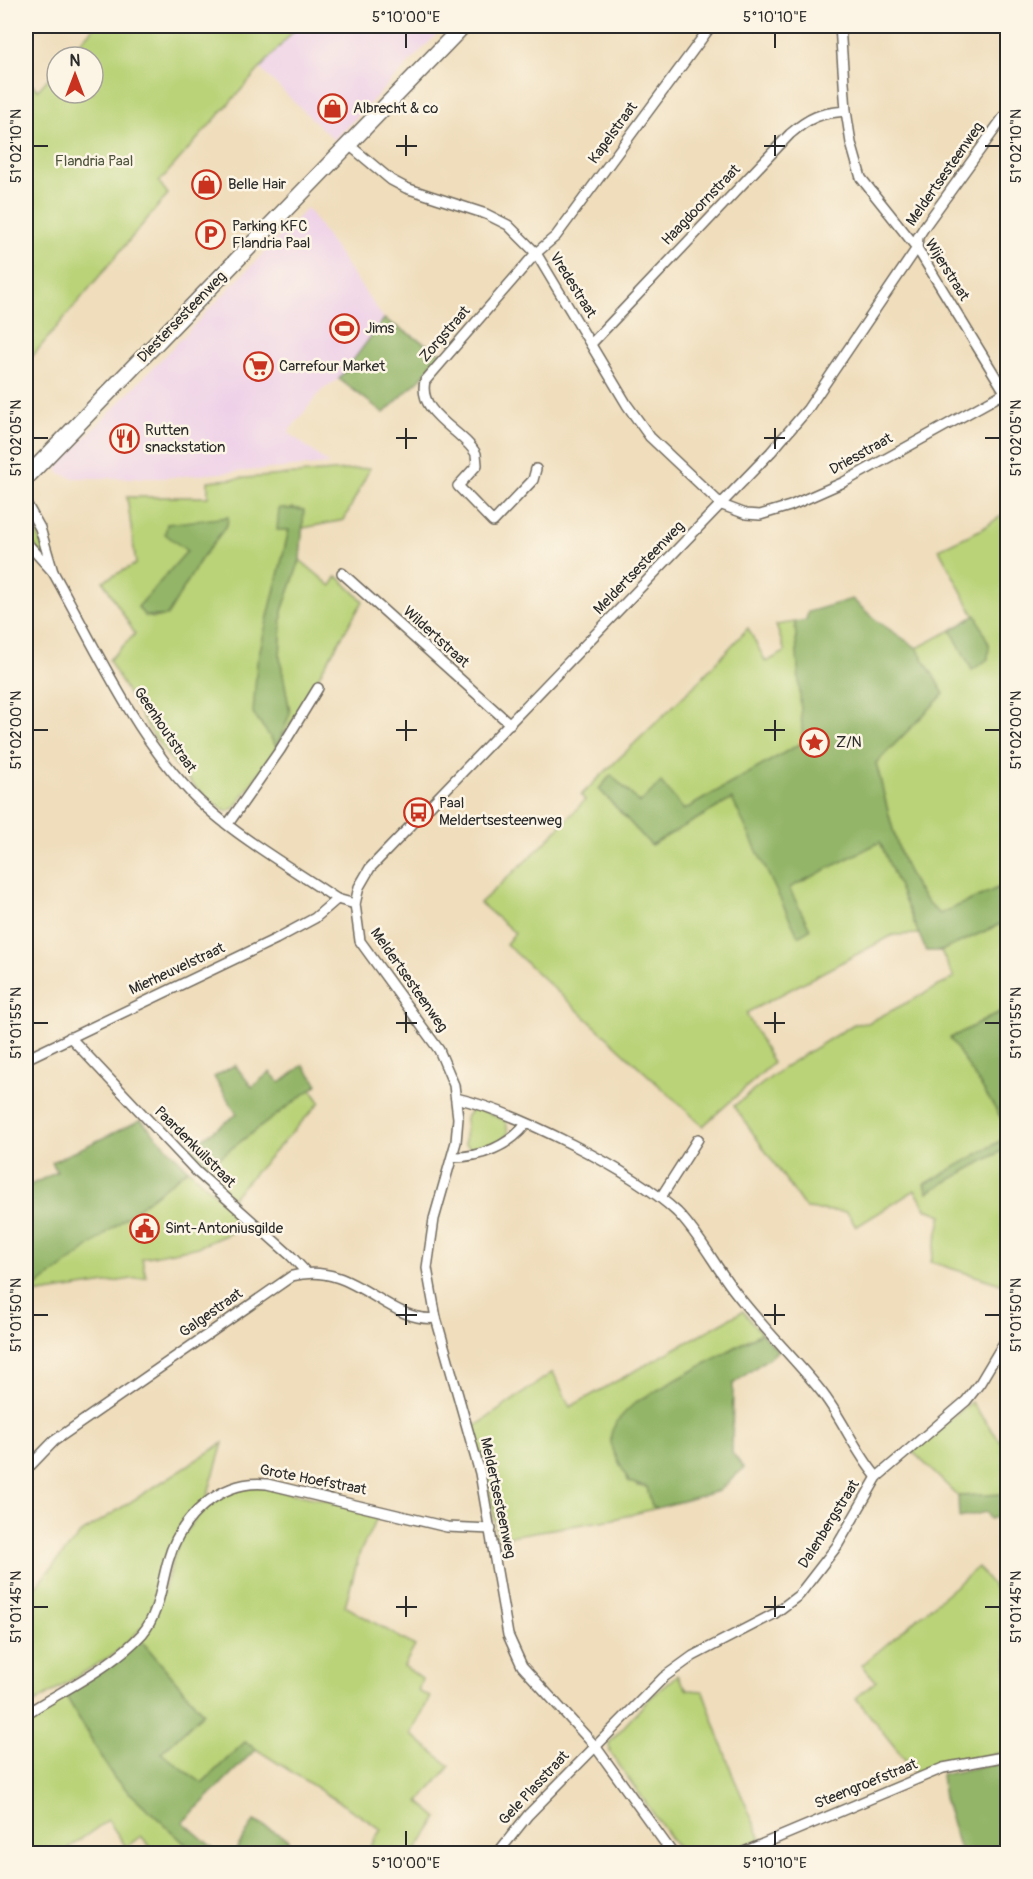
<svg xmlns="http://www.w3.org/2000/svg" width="1033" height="1879" viewBox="0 0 1033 1879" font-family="Pangolin,sans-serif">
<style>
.built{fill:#eed0e8}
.green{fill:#bad378;stroke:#727f52;stroke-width:1.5;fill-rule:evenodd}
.forest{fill:#93b568;stroke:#5f704a;stroke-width:1.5}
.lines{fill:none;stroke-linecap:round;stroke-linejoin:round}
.street-casing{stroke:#70695d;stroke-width:12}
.primary-casing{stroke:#70695d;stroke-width:18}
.street{stroke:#fff;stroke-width:9}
.primary{stroke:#fff;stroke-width:15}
.ticks{fill:none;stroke:#2b2b2b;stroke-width:2}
.labels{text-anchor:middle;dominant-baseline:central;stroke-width:5;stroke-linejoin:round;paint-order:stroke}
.poi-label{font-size:15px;fill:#2b2b2b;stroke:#fcf5e5;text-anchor:start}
.street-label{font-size:15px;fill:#2b2b2b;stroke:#fcf5e5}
.park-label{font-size:15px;fill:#4f553e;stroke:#fcf5e5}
.neatline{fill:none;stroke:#2b2b2b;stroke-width:2}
.ticks-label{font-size:15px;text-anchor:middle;fill:#2b2b2b}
</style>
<rect width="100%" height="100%" fill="#fcf5e5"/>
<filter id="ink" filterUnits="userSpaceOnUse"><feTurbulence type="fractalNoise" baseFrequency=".0167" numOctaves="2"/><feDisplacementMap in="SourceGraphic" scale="12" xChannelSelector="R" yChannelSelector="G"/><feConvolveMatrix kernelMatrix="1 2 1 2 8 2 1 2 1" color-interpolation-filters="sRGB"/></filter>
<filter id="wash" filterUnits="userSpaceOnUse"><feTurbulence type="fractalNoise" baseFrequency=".008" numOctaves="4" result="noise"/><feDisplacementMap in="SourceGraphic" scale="24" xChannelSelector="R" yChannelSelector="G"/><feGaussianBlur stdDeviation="1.35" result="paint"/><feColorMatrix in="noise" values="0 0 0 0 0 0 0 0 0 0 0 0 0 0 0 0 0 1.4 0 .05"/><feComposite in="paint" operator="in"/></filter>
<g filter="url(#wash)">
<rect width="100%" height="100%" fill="#efddbb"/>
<!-- built -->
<g class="built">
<polygon points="298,26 445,26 334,140 259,68"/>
<polygon points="307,208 384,319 339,379 322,390 288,432 329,464 161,478 73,478 59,473 57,467"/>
</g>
<!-- green -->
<g class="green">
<polygon points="95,26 298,26 159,182 168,194 26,364 26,80 38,90 57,69 57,93 93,93 93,57 67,57"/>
<path d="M370,468l-26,52 -41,8v-18l-11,-2 -3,22 -32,133 33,50 -10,-55 2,-47 18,-51 31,26 6,-10 26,25 -86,146 -41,59 -7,5 -5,-1c-55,-37 -83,-94 -115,-150l26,-26 -32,-53 33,-17 -9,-67h81v-16zM228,517l-1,8 -26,34 -34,56 -13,3 -9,-2 -7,-9 50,-56 -21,-26z"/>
<path d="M1007,512v372l-67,30c-42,-32 -50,-102 -64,-151l67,-68 -26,-47 34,-18 21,40 15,-11 2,-15 -50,-95 41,-19z"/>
<polygon points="26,516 35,527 46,556 43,557 26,535"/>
<polygon points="795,622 804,742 684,810 640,803 611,775 599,789 651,845 732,799 810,929 789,888 880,842 919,934 893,935 746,1013 773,1063 703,1126 506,944 515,933 480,903 543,845 585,800 581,795 695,685 748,628 766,662 785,652 776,625"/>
<polygon points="1007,921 1007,1008 951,1038 1007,1127 1007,1137 925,1185 928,1192 1007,1148 1007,1286 931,1262 942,1215 926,1209 915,1190 856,1227 847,1212 806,1209 734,1106 784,1067 854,1024 868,1023 954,978 941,951"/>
<polygon points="311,1089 320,1102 231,1199 201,1171"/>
<polygon points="479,1109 506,1121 508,1134 502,1140 473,1150 465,1144 466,1117 472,1110"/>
<polygon points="188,1169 249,1225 198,1247 142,1258 146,1277 26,1295"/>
<polygon points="743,1311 761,1333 636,1402 637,1486 647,1487 652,1505 657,1508 614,1519 497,1538 490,1489 473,1428 553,1372 570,1407"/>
<polygon points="971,1402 1007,1450 1007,1494 958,1496 913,1452"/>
<polygon points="223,1443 206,1500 185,1522 146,1624 114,1654 26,1708 26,1594 35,1587 80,1534"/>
<polygon points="257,1486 380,1512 360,1552 345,1606 415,1646 404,1666 422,1679 418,1691 430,1697 411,1734 450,1766 419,1802 438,1818 414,1853 367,1853 381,1829 245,1742 202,1783 161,1753 203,1713 140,1639 163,1592 179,1541 199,1514 229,1491"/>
<polygon points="978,1567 995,1589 1007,1581 1007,1752 949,1763 917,1775 856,1698 876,1681 862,1665"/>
<polygon points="677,1675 687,1690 703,1691 733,1776 761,1839 729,1853 681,1853 610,1752 609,1743 649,1699"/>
<polygon points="66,1696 114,1778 195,1853 156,1853 141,1836 126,1847 108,1820 67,1849 71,1853 26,1853 26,1720"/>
</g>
<!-- forest -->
<g class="forest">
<polygon points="384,319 441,353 421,378 384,413 339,379"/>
<polygon points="279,508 304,510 300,560 282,611 280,658 290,713 277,747 253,713 257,663 289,530 277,530"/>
<polygon points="228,517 227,525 201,559 167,616 145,616 138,607 187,551 165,534 167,524"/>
<path d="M852,599l25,22 40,27 27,46 -68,69c13,48 23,121 64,151l67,-30v37l-66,30h-15l-46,-109 -91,46 21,41 -12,7 -66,-137 -81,46 -52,-56 12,-14 29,28 21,-21 23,28 119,-68 -8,-120 11,-2 2,-8z"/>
<polygon points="976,615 989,645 988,659 972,670 951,630"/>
<polygon points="1003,1011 1008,1018 1007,1127 950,1038"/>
<polygon points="235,1065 252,1087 270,1072 280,1083 303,1065 318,1084 201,1171 184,1152 237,1114 214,1077"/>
<polygon points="141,1120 188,1169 67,1264 26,1293 26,1187 57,1172 52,1162"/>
<polygon points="1007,1137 1007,1148 928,1192 925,1184"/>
<path d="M761,1333l17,18 -45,33 -1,69 12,15 -25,23 -62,17 -5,-2 -5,-19 -18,-5c-20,-41 -31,-46 7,-80z"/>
<polygon points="1007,1494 1007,1514 990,1519 986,1512 959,1518 958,1496"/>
<polygon points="140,1639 203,1713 161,1753 202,1783 245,1742 256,1749 183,1822 219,1853 195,1853 114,1778 66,1696"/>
<polygon points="1007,1761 1007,1853 961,1853 944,1798 941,1775"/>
<polygon points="254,1821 289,1839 281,1853 234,1853"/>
</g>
</g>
<g filter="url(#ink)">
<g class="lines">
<defs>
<g id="street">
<polyline points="840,26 846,111 851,143 861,178 917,248 1005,392"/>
<polyline points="348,144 391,180 406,188 486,214 508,225 536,253 627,405 650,437 722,505 746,514 760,515 790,506 844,482 1008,391"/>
<path d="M591,344l199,-210c20,-17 30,-21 56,-23"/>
<path d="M536,469l-3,11 -40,42 -35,-36 19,-21 -1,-11c-13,-24 -59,-40 -51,-73l111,-128 20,-17 155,-210"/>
<polyline points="26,503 40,528 53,572 26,542"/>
<path d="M53,572c39,69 78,155 131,213 38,44 105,81 153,114l18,5"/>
<polyline points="342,573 510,724"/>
<polyline points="228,824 280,750 318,688"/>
<polyline points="70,1037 197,1172 291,1256 306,1272"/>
<polyline points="26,1059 276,939 315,918 337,899"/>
<path d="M456,1098c60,14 176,72 221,114 23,23 39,56 59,81 26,34 57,64 84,97 22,27 34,60 57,87"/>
<path d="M454,1157c27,0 55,-11 72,-33"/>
<polyline points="661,1197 698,1139"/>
<path d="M26,1470l28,-29 238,-165c62,-17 95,48 144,42"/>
<path d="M26,1714c38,-25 85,-46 116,-80 17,-20 19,-49 26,-73 12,-44 53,-82 99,-77l180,43 44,2"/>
<polyline points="497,1854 528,1815 664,1677 693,1656 774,1614 799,1595 837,1546 877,1477 966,1401 980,1383 1008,1336"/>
<polyline points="673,1854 595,1746 522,1666 508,1635 480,1473 436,1318 427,1268 434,1219 456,1142 458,1118 454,1085 439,1050 360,941 355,904 359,887 370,868 771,452 807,410 917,248 918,237 925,226 1008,111"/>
<polyline points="739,1854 943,1768 1008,1756"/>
</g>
<polyline id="primary" points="26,478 463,26"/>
</defs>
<!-- street casing -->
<use href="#street" class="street-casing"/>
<!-- primary casing -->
<use href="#primary" class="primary-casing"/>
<!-- street -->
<use href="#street" class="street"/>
<!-- primary -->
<use href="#primary" class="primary"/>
</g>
</g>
<!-- ticks -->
<path class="ticks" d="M406,33v15M775,33v15M406,135v21M775,135v21M33,146h15M396,146h21M764,146h21M985,146h15M406,428v21M775,428v21M33,438h15M396,438h21M764,438h21M985,438h15M406,720v21M775,720v21M33,730h15M396,730h21M764,730h21M985,730h15M406,1012v21M775,1012v21M33,1023h15M396,1023h21M764,1023h21M985,1023h15M406,1304v21M775,1304v21M33,1315h15M396,1315h21M764,1315h21M985,1315h15M406,1596v21M775,1596v21M33,1607h15M396,1607h21M764,1607h21M985,1607h15M406,1831v15M775,1831v15"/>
<!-- icons -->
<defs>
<symbol id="shop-ring" viewBox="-11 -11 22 22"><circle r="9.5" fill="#fcf5e5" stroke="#c8321e" stroke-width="1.5"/><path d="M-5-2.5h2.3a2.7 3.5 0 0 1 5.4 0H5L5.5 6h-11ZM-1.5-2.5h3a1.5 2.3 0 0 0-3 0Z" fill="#c8321e"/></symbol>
<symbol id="parking-ring" viewBox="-11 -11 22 22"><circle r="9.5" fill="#fcf5e5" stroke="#c8321e" stroke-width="1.5"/><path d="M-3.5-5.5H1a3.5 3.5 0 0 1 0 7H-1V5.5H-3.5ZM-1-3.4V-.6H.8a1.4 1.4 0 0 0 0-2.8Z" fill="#c8321e"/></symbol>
<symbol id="stadium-ring" viewBox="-11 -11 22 22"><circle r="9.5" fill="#fcf5e5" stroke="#c8321e" stroke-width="1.5"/><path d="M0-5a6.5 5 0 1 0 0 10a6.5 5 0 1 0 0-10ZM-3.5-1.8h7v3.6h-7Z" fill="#c8321e"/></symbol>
<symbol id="supermarket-ring" viewBox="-11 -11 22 22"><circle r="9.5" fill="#fcf5e5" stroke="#c8321e" stroke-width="1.5"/><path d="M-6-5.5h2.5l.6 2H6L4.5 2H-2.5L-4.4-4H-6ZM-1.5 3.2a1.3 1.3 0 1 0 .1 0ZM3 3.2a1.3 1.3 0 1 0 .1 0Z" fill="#c8321e"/></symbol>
<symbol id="restaurant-ring" viewBox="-11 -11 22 22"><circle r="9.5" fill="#fcf5e5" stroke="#c8321e" stroke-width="1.5"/><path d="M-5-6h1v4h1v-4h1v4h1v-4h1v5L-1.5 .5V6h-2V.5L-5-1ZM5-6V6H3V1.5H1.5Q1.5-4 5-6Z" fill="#c8321e"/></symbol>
<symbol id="sight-ring" viewBox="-11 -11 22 22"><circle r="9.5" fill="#fcf5e5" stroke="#c8321e" stroke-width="1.5"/><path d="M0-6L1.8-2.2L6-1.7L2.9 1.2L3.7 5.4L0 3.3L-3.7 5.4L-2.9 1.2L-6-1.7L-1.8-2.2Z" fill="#c8321e"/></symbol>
<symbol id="bus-ring" viewBox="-11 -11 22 22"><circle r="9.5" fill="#fcf5e5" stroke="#c8321e" stroke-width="1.5"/><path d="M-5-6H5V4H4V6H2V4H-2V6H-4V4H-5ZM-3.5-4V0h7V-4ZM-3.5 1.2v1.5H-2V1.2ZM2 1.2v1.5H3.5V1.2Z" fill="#c8321e"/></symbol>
<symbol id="civic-ring" viewBox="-11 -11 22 22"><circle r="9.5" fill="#fcf5e5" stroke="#c8321e" stroke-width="1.5"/><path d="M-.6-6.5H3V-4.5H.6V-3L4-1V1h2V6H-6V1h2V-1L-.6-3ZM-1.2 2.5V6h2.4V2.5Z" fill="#c8321e"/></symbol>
</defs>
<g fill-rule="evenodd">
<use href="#shop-ring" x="316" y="92" width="33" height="33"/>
<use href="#shop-ring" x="190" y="168" width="33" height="33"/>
<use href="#parking-ring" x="194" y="218" width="33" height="33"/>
<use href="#stadium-ring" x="328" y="312" width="33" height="33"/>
<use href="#supermarket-ring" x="242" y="350" width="33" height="33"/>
<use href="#restaurant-ring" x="108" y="422" width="33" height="33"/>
<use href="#sight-ring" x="798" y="726" width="33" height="33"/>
<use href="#bus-ring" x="402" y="796" width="33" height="33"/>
<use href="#civic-ring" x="128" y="1212" width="33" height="33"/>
</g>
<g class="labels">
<!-- poi labels -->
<g class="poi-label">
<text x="353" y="108">Albrecht &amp; co</text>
<text x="228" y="184">Belle Hair</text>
<text x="232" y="226">Parking KFC<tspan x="232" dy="17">Flandria Paal</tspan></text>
<text x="365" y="328">Jims</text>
<text x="279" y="366">Carrefour Market</text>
<text x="145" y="430">Rutten<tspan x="145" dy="17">snackstation</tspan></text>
<text x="836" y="742">Z/N</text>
<text x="439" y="803">Paal<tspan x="439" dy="17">Meldertsesteenweg</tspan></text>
<text x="165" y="1228">Sint-Antoniusgilde</text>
</g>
<!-- street labels -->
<g class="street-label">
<text transform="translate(613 133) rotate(-54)">Kapelstraat</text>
<text transform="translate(945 174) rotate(-55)">Meldertsesteenweg</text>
<text transform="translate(701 205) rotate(-46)">Haagdoornstraat</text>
<text transform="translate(947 270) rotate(58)">Wijerstraat</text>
<text transform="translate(573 285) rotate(58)">Vredestraat</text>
<text transform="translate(182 317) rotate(-46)">Diestersesteenweg</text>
<text transform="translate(445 334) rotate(-49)">Zorgstraat</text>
<text transform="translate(861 454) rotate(-29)">Driesstraat</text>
<text transform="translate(639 568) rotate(-46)">Meldertsesteenweg</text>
<text transform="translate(436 637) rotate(42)">Wildertstraat</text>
<text transform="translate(165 730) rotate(56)">Geenhoutstraat</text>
<text transform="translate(177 969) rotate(-25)">Mierheuvelstraat</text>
<text transform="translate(409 980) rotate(55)">Meldertsesteenweg</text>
<text transform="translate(195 1147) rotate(45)">Paardenkuilstraat</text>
<text transform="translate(211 1313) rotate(-35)">Galgestraat</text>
<text transform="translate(313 1480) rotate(11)">Grote Hoefstraat</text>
<text transform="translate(498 1498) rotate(78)">Meldertsesteenweg</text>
<text transform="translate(829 1524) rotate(-58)">Dalenbergstraat</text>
<text transform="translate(866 1784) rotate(-22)">Steengroefstraat</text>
<text transform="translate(534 1788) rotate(-47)">Gele Plasstraat</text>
</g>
<!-- park labels -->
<g class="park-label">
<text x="94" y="161">Flandria Paal</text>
</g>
</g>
<!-- margin -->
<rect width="1033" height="1879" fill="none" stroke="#fcf5e5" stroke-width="66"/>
<!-- north arrow -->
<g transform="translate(75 75)"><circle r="28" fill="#fcf5e5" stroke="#a8a49b" stroke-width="1.5"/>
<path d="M0-4.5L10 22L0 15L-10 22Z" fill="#c8321e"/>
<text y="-9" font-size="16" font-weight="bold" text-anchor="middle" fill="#2b2b2b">N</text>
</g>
<rect x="33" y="33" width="967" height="1813" class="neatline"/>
<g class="ticks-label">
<text x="406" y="22">5°10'00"E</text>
<text x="775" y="22">5°10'10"E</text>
<text transform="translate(16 146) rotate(-90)" y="5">51°02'10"N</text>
<text transform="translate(1016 146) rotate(-90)" y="5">51°02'10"N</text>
<text transform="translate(16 438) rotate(-90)" y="5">51°02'05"N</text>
<text transform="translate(1016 438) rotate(-90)" y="5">51°02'05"N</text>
<text transform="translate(16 730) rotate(-90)" y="5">51°02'00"N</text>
<text transform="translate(1016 730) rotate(-90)" y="5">51°02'00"N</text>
<text transform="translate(16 1023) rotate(-90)" y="5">51°01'55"N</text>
<text transform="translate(1016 1023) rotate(-90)" y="5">51°01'55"N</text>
<text transform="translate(16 1315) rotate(-90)" y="5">51°01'50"N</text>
<text transform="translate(1016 1315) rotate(-90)" y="5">51°01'50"N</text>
<text transform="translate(16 1607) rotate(-90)" y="5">51°01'45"N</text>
<text transform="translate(1016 1607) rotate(-90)" y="5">51°01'45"N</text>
<text x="406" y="1868">5°10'00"E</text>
<text x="775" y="1868">5°10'10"E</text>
</g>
</svg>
